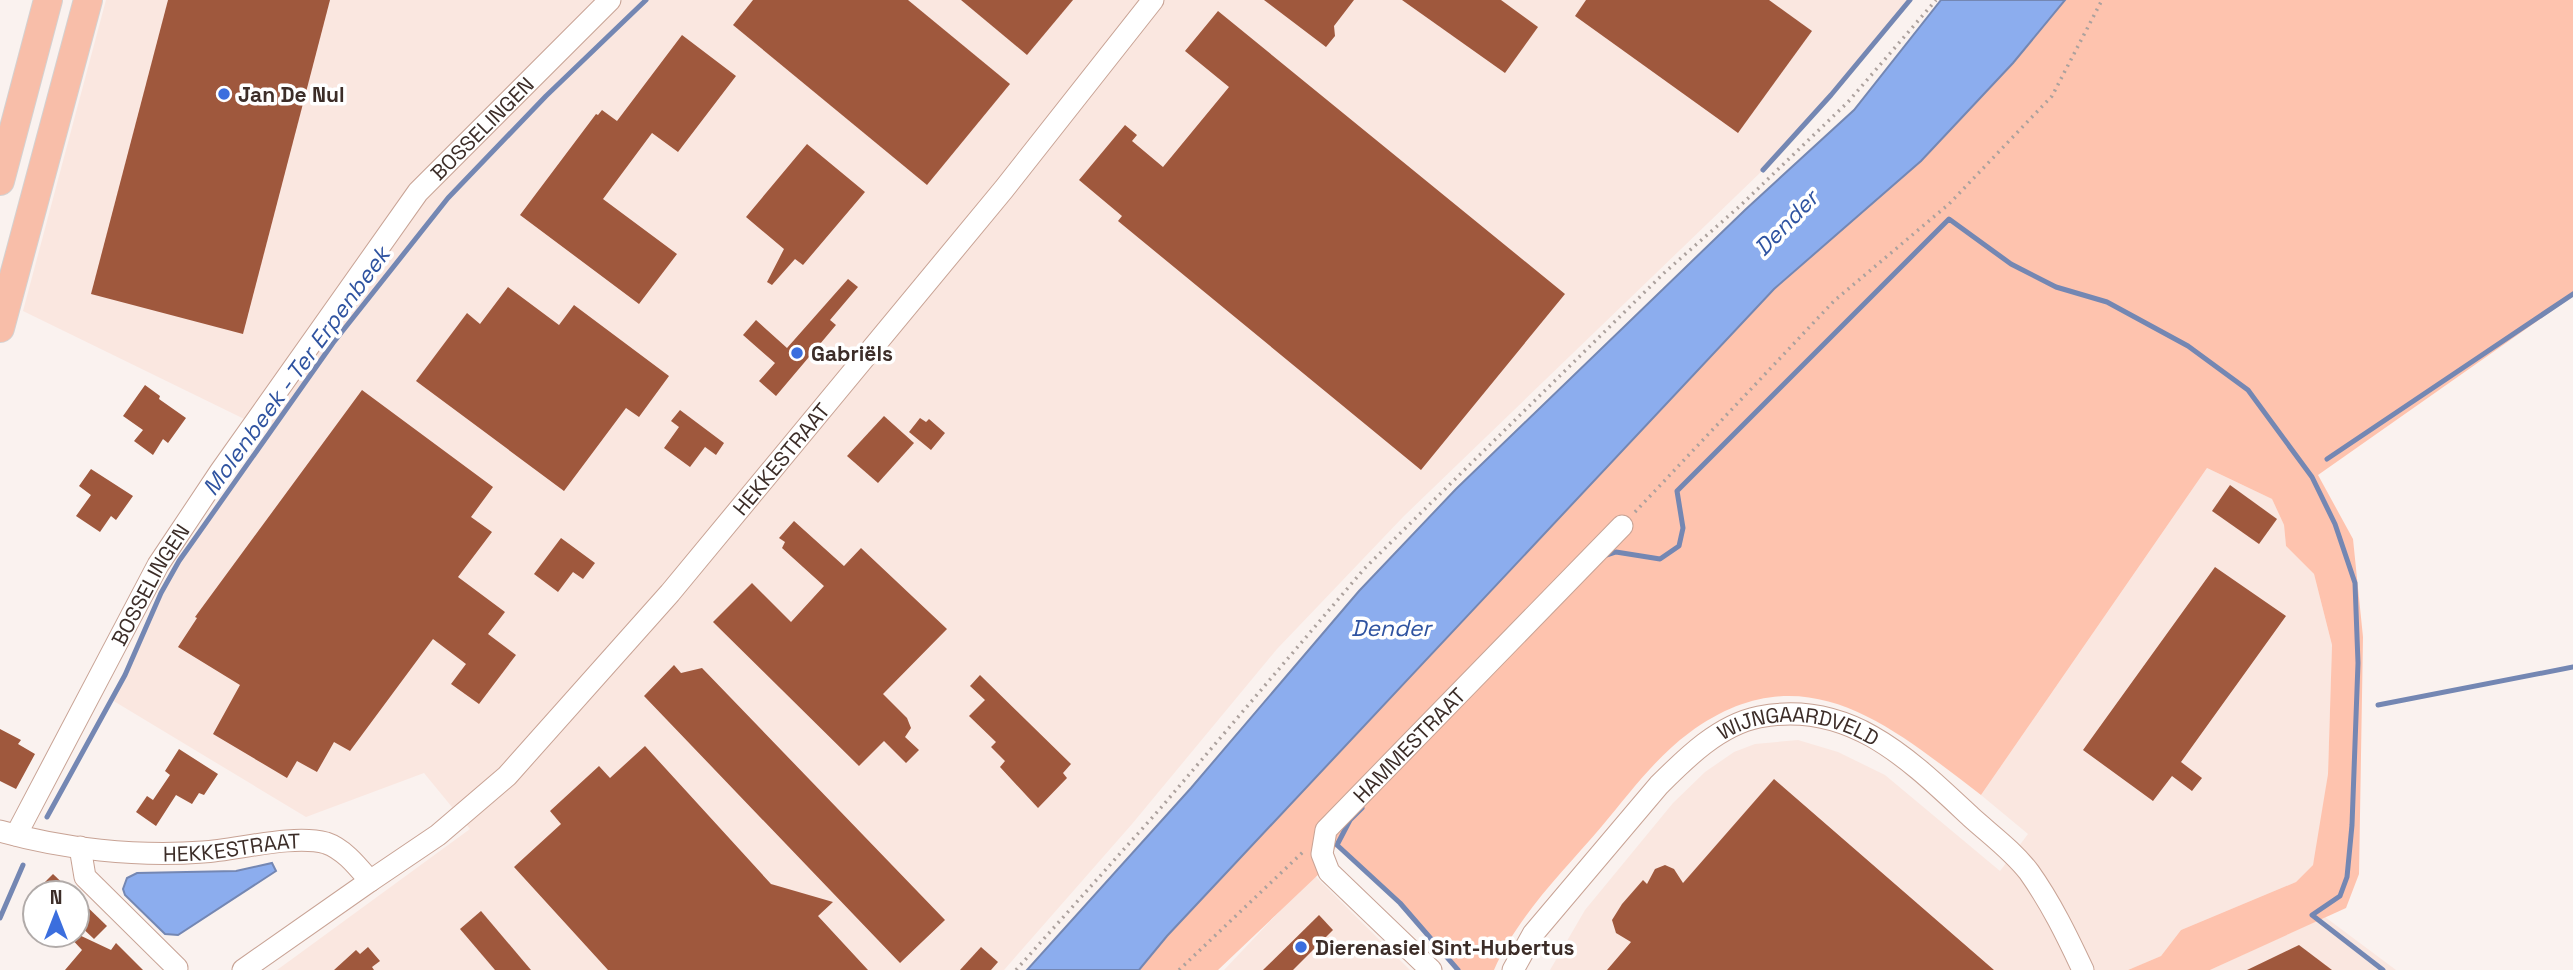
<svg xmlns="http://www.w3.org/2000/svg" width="2573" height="970" viewBox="0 0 2573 970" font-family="'Space Grotesk',sans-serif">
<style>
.built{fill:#fae7e0}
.green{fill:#fec3ae}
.water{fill:#8cadee;stroke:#7487b3;stroke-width:2}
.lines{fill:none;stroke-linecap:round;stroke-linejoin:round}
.stream{stroke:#7487b3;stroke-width:5}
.building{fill:#9f583d}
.minor-casing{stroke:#c8a395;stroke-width:23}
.major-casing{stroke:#d4d1d0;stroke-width:30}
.path{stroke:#aca19d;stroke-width:3.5;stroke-dasharray:2 5;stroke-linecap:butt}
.minor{stroke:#fff;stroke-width:21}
.major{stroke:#f8bea9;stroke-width:28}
.poi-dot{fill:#3b6ede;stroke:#fff;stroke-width:2.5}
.labels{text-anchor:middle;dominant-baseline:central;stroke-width:7;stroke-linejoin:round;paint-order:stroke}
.poi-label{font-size:21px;font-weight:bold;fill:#3c2d28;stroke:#fff;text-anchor:start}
.street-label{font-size:21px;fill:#3c2d28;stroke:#fff}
.water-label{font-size:23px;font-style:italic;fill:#2f53a0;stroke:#fff}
</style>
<rect width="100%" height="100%" fill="#faf2ef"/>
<!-- built -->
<g class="built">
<polygon points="106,0 1910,0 1831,95 1763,170 1404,516 1277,649 1132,824 1004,970 277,970 470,829 424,773 306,817 112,700 161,593 179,561 271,432 23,311"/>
<polygon points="2207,468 2272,499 2284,525 2286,546 2314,574 2332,645 2328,774 2319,838 2313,865 2296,882 2181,930 2161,956 2128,970 1550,970 1585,910 1673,803 1705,772 1734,752 1755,744 1798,740 1838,752 1885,775 2000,871 2028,834 1981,795"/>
<polygon points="1314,875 1410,970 1224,970"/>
<polygon points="2325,917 2396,970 2210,970"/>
</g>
<!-- green -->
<path class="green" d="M2065,0h508v296l-255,179 35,64 10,98 -4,237 -13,34 -136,62h-82l33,-14 20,-26 115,-48 17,-17 15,-91 4,-129 -18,-71 -28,-28 -2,-21 -12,-26 -65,-31 -226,327c-92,-70 -178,-146 -292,-62 -34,25 -60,61 -87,93 -39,46 -84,89 -108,144h-36l-58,-67 -63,-58 -17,28 -102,97h-79l27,-34 608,-647 147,-128 92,-98z"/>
<!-- water -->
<g class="water">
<polygon points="1941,0 2065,0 2013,63 1921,161 1774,289 1167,936 1139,970 1027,970 1191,788 1359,591 1456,489 1745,210 1854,110"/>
<polygon points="272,863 276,871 178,935 165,934 125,895 123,889 127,878 137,873 236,871"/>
</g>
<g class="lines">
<!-- stream -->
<g class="stream">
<polyline points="1763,170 1831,95 1910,0"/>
<polyline points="2327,459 2573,294"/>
<polyline points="1604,556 1616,552 1660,559 1679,546 1683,528 1677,491 1949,219 2011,264 2056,287 2107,302 2188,346 2248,390 2312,477 2335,524 2355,583 2358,663 2352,825 2347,877 2340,896 2312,915 2383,970"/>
<polyline points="2378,705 2573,667"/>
<polyline points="1362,808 1350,820 1337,845 1400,903 1458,970"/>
<polyline points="47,817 125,675 161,593 179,561 333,343 448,198 546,96 646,0"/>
<polyline points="0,918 23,865"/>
</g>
</g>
<!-- building -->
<g class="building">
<polygon points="168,0 330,0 243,334 91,294"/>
<polygon points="753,0 908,0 1010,84 927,185 733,25"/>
<polygon points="961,0 1073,0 1027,55"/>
<polygon points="1264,0 1354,0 1334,26 1335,36 1326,47"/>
<polygon points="1402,0 1501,0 1538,27 1505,73"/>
<polygon points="1586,0 1769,0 1812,31 1738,133 1575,16"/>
<polygon points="1218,11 1565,294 1421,470 1118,221 1122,216 1079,180 1125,125 1137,135 1132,141 1163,167 1229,87 1185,51"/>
<polygon points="682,35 736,76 678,152 652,133 603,199 677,254 639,304 520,215 596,114 598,115 602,110 617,121"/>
<polygon points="807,144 865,192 803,265 795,259 772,285 767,282 784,249 746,217"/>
<polygon points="848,279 858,287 830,320 836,325 776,396 759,381 775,363 743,335 756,320 787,348"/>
<polygon points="508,287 559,325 574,305 669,376 639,417 626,408 564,491 416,381 467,313 480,324"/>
<polygon points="145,385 160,396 159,399 186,418 168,443 163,439 153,455 134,441 143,430 123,416"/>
<polygon points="362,390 493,487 471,517 492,532 458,577 505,612 488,634 516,655 479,704 451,684 466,664 433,639 350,751 334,742 317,772 297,761 287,778 213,734 240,685 178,647 197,618 195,617"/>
<polygon points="680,410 724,443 716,455 705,447 690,467 664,448 679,427 671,421"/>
<polygon points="884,416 914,443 878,483 847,456"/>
<polygon points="920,418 926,422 929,419 945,433 931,450 909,432"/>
<polygon points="91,469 133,496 116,520 111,516 100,532 76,516 91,495 79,486"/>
<polygon points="2230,485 2277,519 2259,544 2212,511"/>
<polygon points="794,521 844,566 861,548 947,629 883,694 907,718 911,728 905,737 919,750 906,763 884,741 859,766 713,622 752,583 791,622 824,586 782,548 785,542 779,538"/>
<polygon points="561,538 595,563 583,579 573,572 558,592 534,574"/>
<polygon points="2215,567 2286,616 2181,762 2202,778 2192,791 2172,776 2153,801 2083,750"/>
<polygon points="674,665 681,673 702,668 945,920 900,963 644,696"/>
<polygon points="980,675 1071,764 1063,773 1067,778 1038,808 1000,767 1005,761 991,747 996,742 969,716 985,700 970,686"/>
<polygon points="0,729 21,740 18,744 35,754 16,789 0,781"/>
<polygon points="645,746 771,884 833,902 818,916 868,970 608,970 514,867 561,824 550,811 599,766 610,778"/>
<polygon points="179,749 218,774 204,795 199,793 192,804 176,795 156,826 136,812 147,796 153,800 170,775 165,771"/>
<polygon points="1774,779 1994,970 1607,970 1631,942 1616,933 1612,920 1622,904 1643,880 1647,884 1655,869 1665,865 1674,869 1683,883"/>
<polygon points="53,874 73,893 34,893"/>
<polygon points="77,897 107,926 94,939 77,923"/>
<polygon points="481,911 531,970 495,970 460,929"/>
<polygon points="1319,915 1333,930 1293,970 1263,970"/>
<polygon points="77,934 111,950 116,943 143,970 65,970 82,950 68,935"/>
<polygon points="2299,945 2332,970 2247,970"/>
<polygon points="368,947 380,961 372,967 374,970 334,970 356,950 360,954"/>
<polygon points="981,947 998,962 991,970 960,970"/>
</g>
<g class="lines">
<defs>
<g id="minor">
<path id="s1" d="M0,831c63,18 137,26 203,21 34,-2 90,-18 123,-9 18,6 32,24 44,38l68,-46 69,-59 163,-183 334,-404 149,-189"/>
<path id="s2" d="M16,835l142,-270 62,-93 198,-280 192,-192"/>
<polyline points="80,847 85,877 177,968"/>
<polyline points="243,970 370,881"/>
<path id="s3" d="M1431,970l-102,-98 -7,-18 4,-24 296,-304"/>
<path id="s4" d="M1513,970l20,-36 126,-149c27,-27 60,-60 100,-68 91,-18 151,43 212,100 20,18 42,34 58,55 22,31 38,64 54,98"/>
</g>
<g id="major">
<polyline points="0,181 48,0"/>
<polyline points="0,328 88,0"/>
</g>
</defs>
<!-- minor casing -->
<use href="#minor" class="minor-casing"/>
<!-- major casing -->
<use href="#major" class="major-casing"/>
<!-- path -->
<g class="path">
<polyline points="1635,512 1834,301 1949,204 2052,96 2102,0"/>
<polyline points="1016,970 1159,810 1364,569 1664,273 1741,205 1848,102 1936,0"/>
<polyline points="1179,970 1304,851"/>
</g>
<!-- minor -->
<use href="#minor" class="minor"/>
<!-- major -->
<use href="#major" class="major"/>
</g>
<!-- markers -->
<g class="poi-dot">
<circle cx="224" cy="94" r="7"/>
<circle cx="797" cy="353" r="7"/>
<circle cx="1301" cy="947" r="7"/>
</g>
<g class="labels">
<!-- poi labels -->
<g class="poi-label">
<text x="238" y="94">Jan De Nul</text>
<text x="811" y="353">Gabriëls</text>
<text x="1315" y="947">Dierenasiel Sint-Hubertus</text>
</g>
<!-- street labels -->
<g class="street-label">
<text stroke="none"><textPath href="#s2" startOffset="850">BOSSELINGEN</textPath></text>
<text stroke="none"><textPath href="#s1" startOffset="980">HEKKESTRAAT</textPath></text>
<text stroke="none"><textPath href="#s2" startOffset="284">BOSSELINGEN</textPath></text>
<text stroke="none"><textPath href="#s3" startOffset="304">HAMMESTRAAT</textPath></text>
<text stroke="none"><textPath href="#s4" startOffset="399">WIJNGAARDVELD</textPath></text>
<text stroke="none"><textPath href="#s1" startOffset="234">HEKKESTRAAT</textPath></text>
</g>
<!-- water labels -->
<g class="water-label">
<text transform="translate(1786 223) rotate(-46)">Dender</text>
<text transform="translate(296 371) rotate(-54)">Molenbeek - Ter Erpenbeek</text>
<text x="1391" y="628">Dender</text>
</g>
</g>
<!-- north arrow -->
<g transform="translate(56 914)"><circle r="33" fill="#ffffff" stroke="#b1aba9" stroke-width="2"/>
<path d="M0-5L12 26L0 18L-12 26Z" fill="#3b6ede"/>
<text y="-10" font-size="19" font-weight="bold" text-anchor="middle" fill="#3c2d28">N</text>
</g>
</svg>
